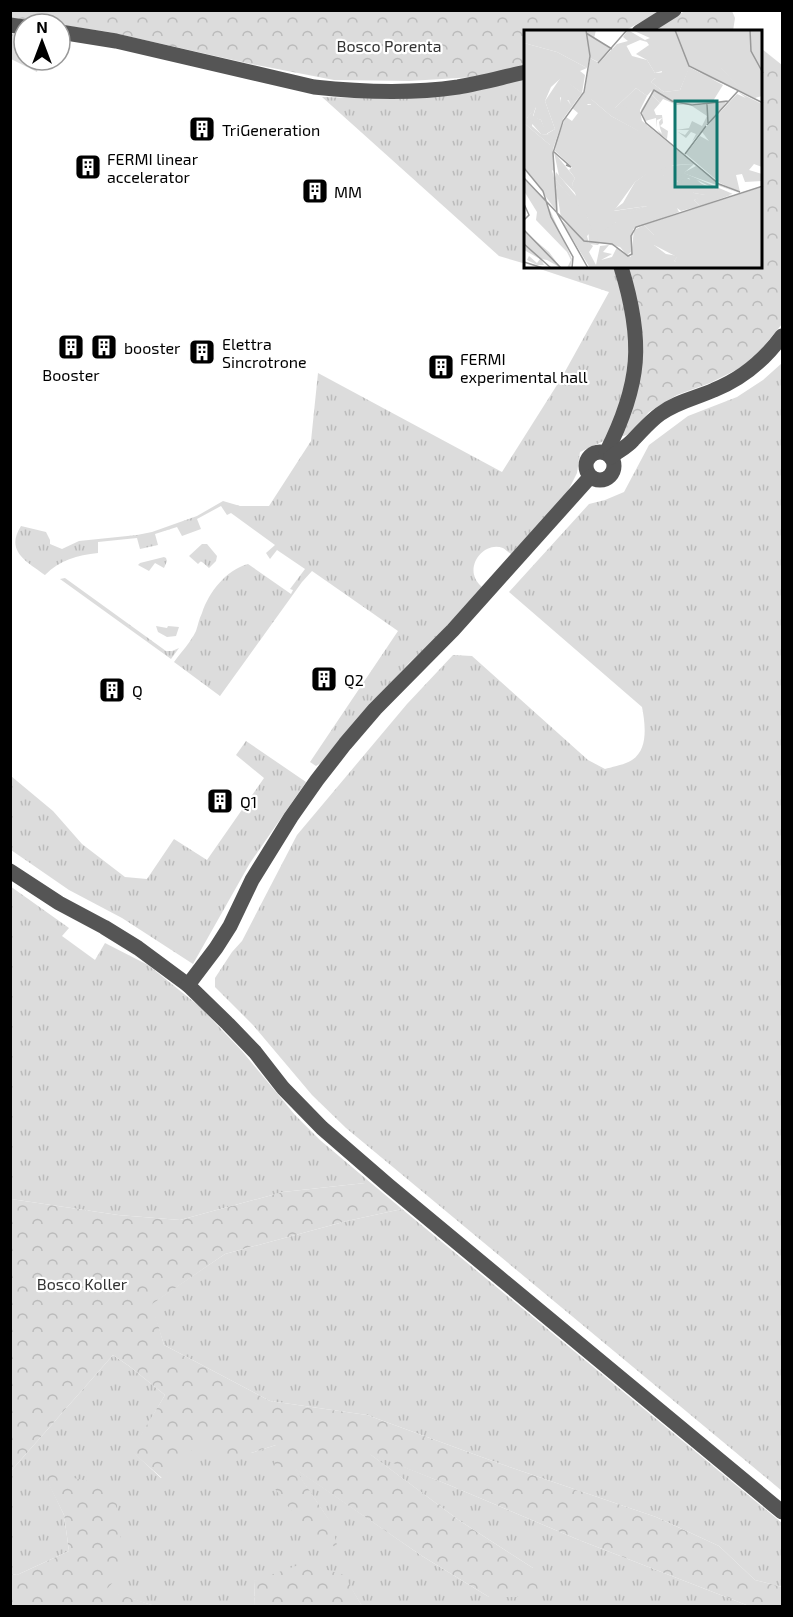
<svg xmlns="http://www.w3.org/2000/svg" width="793" height="1617" viewBox="0 0 793 1617" font-family="'Exo 2',sans-serif">
<style>
.grass{fill:url(#grass-tufts)}
.forest{fill:url(#forest-crowns)}
.lines{fill:none;stroke-linecap:round;stroke-linejoin:round}
.minor{stroke:#555;stroke-width:15}
.labels{text-anchor:middle;dominant-baseline:central;stroke-width:4.5;stroke-linejoin:round;paint-order:stroke}
.park-label{font-size:16px;fill:#333;stroke:#fff}
.poi-label{font-size:16px;fill:#000;stroke:#fff;text-anchor:start}
.inset-road{fill:none;stroke:#999;stroke-width:1.5}
.view{fill:#0f766e;fill-opacity:0.15;stroke:#0f766e;stroke-width:3}
.inset-edge{fill:none;stroke:#000;stroke-width:3}
</style>
<defs>
<pattern id="grass-tufts" width="24" height="20" patternUnits="userSpaceOnUse" patternTransform="scale(1.5)"><rect width="24" height="20" fill="#dcdcdc"/><path d="M3 7l-1-3M5 7V3M7 7l1-3M15 17l-1-3M17 17v-4M19 17l1-3" fill="none" stroke="#bbb"/></pattern>
<pattern id="forest-crowns" width="20" height="18" patternUnits="userSpaceOnUse" patternTransform="scale(1.5)"><rect width="20" height="18" fill="#dcdcdc"/><path d="M2 6a3 3 0 1 1 6 0M12 15a3 3 0 1 1 6 0" fill="none" stroke="#bbb"/></pattern>
</defs>
<rect width="100%" height="100%" fill="#fff"/>
<!-- grass -->
<g class="grass">
<polygon points="526,77 526,264 499,256 322,97 397,99"/>
<path d="M534,267h81l10,28 7,65 -17,64 -9,16 -26,12 -3,21 -10,20 -56,61c-3,-2 -5,-4 -8,-6 -20,-8 -42,22 -21,39l-51,56 -22,20 -88,100 -5,3 -6,-4 88,-131 -86,-60 -10,11 -82,114 -46,-34c7,-10 17,-20 22,-31 2,-6 3,-12 6,-18 7,-21 24,-43 46,-49l43,30 2,-4 -3,-1 15,-20 -28,-19 -7,9 -4,-6 9,-8 -44,-32 -4,2 -6,-9 -24,13 4,10 -19,7 -5,-9 -22,7 3,11 -18,4 -3,-11 -39,4v11c-21,2 -38,7 -53,22 -19,-14 -40,-24 -24,-49l25,6 4,8v4l12,5 17,-8 58,-6 15,-3 45,-16 26,-15 17,5h29l42,-65 7,-68 184,99 60,-95 47,-85z"/>
<path d="M782,363v1128l-436,-363 -34,-33 -59,-70 -38,-38v-9l17,-26 10,-11 55,-106 110,-131 46,-49 19,1 116,104 17,9c7,-2 22,-5 27,-9 17,-11 13,-37 10,-53l-133,-115 80,-88 16,-4 19,-8 25,-47 39,-29 49,-19 26,-17z"/>
<polygon points="202,544 207,544 217,556 216,561 209,568 201,561 198,564 189,556"/>
<polygon points="164,557 166,558 167,561 164,568 155,563 149,571 138,565 140,563"/>
<polygon points="65,578 166,651 172,651 179,648 171,659 60,579"/>
<polygon points="156,626 167,628 168,626 179,627 176,636 167,637 158,632"/>
<polygon points="246,741 306,782 250,863 193,964 122,918 69,890 11,850 11,776 53,811 82,844 125,877 147,879 174,839 207,860 264,778 236,755"/>
<polygon points="10,886 69,928 62,936 95,960 105,943 148,965 199,1006 242,1051 295,1115 320,1140 365,1178 365,1183 283,1192 180,1220 118,1215 11,1199"/>
<polygon points="402,1209 782,1523 782,1587 755,1580 719,1546 656,1517 498,1463 367,1415 270,1401 164,1345 151,1304 225,1254 347,1221"/>
<polygon points="113,1355 129,1366 165,1395 132,1451 161,1478 207,1435 251,1453 276,1445 331,1523 293,1467 422,1556 489,1597 533,1568 460,1521 367,1452 449,1485 579,1540 749,1606 362,1606 343,1575 254,1581 255,1606 155,1606 106,1591 43,1471 64,1515 69,1551 17,1575 11,1574 11,1471"/>
</g>
<!-- forest -->
<g class="forest">
<polygon points="10,11 662,11 624,31 526,32 526,65 491,76 409,81 334,80 251,64 109,32 11,18"/>
<polygon points="685,11 732,11 735,18 733,31 648,32"/>
<polygon points="10,33 24,35 24,60 40,60 37,72 11,59"/>
<polygon points="762,49 782,65 782,324 755,357 738,369 710,383 677,395 649,412 630,434 620,437 638,389 627,267 762,267"/>
<polygon points="365,1178 402,1209 347,1221 225,1254 152,1304 164,1345 270,1401 367,1415 498,1463 656,1517 719,1546 755,1580 782,1587 782,1606 749,1606 579,1540 449,1485 370,1454 460,1521 533,1568 540,1597 489,1597 422,1556 295,1469 331,1523 338,1549 302,1525 273,1486 276,1445 251,1453 224,1457 207,1436 162,1478 131,1451 165,1395 129,1366 113,1355 11,1471 11,1199 118,1215 180,1220 283,1192 365,1183"/>
<polygon points="42,1471 115,1487 124,1570 106,1590 155,1606 11,1606 11,1574 17,1575 69,1551 64,1515"/>
<polygon points="304,1563 344,1575 362,1606 255,1606 254,1581"/>
</g>
<g class="lines">
<!-- minor -->
<g class="minor">
<polyline points="10,25 24,27"/>
<path d="M60,32l56,9 198,46c47,5 97,7 144,0 23,-4 45,-10 68,-15"/>
<polyline points="639,32 674,10"/>
<circle cx="600" cy="466" r="14"/>
<path d="M606,453c35,-69 38,-112 15,-186"/>
<path d="M611,457c7,-6 16,-10 22,-17 9,-9 16,-18 27,-26 16,-12 36,-16 54,-24 28,-11 51,-31 68,-54"/>
<polyline points="10,871 59,903 104,927 138,948 188,985 228,1024 255,1052 283,1088 322,1128 389,1186 782,1512"/>
<polyline points="188,985 216,948 230,926 252,880 291,817 317,780 345,744 375,709 453,630 590,477"/>
</g>
</g>
<!-- icons -->
<defs>
<symbol id="building-square" viewBox="-11 -11 22 22"><rect x="-9" y="-9" width="18" height="18" rx="4" fill="#000" stroke="#fff"/><path d="M-4-6H4V6H1V3H-1V6H-4ZM-2.5-4.3h1.7v1.8h-1.7ZM.8-4.3h1.7v1.8H.8ZM-2.5-1h1.7V.8h-1.7ZM.8-1h1.7V.8H.8Z" fill="#fff"/></symbol>
</defs>
<g fill-rule="evenodd">
<use href="#building-square" x="187" y="114" width="30" height="30"/>
<use href="#building-square" x="73" y="152" width="30" height="30"/>
<use href="#building-square" x="300" y="176" width="30" height="30"/>
<use href="#building-square" x="56" y="332" width="30" height="30"/>
<use href="#building-square" x="89" y="332" width="30" height="30"/>
<use href="#building-square" x="187" y="337" width="30" height="30"/>
<use href="#building-square" x="426" y="352" width="30" height="30"/>
<use href="#building-square" x="309" y="664" width="30" height="30"/>
<use href="#building-square" x="97" y="675" width="30" height="30"/>
<use href="#building-square" x="205" y="786" width="30" height="30"/>
</g>
<g class="labels">
<!-- park labels -->
<g class="park-label">
<text x="389" y="45">Bosco Porenta</text>
<text x="82" y="1283">Bosco Koller</text>
</g>
<!-- poi labels -->
<g class="poi-label">
<text x="222" y="129">TriGeneration</text>
<text x="107" y="158">FERMI linear<tspan x="107" dy="18">accelerator</tspan></text>
<text x="334" y="191">MM</text>
<text x="222" y="343">Elettra<tspan x="222" dy="18">Sincrotrone</tspan></text>
<text x="124" y="347">booster</text>
<text x="460" y="358">FERMI<tspan x="460" dy="18">experimental hall</tspan></text>
<text x="71" y="374" text-anchor="middle">Booster</text>
<text x="344" y="679">Q2</text>
<text x="132" y="690">Q</text>
<text x="240" y="801">Q1</text>
</g>
</g>
<!-- overview -->
<g transform="translate(524 30)">
<rect width="238" height="238" fill="#fff"/>
<path d="M0,0h72l-9,38 -30,-16 -33,-9zM104,0l17,10 5,-2 -18,-8h130v66l-7,2 -11,-5 -23,-25 -16,8 -15,-10 -10,24 -16,2 -13,-10 4,-4 5,2 2,-9 -7,2 -8,-13 -11,-6 13,-9 -2,-3 -7,-2 -16,7 -7,-3 11,-3 -5,-4zM37,47l21,16 -6,8 -9,-1 5,5 -12,-8 3,22 -10,30 2,23 -3,-2 6,24 -1,18 -33,-45v-44l26,22v-10l-9,-1 -14,-16 9,-12 -3,10 8,4 6,14 8,-5 -10,-28zM112,58l11,8 -7,14 2,11 -27,-13zM214,62l24,12v63l-8,-3 -5,6 13,4v7l-17,1 -3,-8 -6,1 4,17 -20,-9 -34,-29 14,-18 9,5 -7,-9 35,-38 9,4zM127,64l9,9 -6,7 2,5h6l1,8 -3,3 8,5 -1,8 -7,-5 -3,-5 5,5 -2,-6 -1,-6 3,-4 -5,2v8l-1,-10 -11,3 -4,-11zM67,69l20,17 28,15 9,-5 46,38 -21,1 -12,14 -7,-10 -19,13 -21,29 33,-5 -31,11v5l-18,23 -9,-1 -1,-26 -33,-39 1,-7 20,24 -4,-12 3,-6 -6,-8 3,-3 -17,-16 1,-10 10,-24 6,4 6,-8 -6,-5 3,-3h16zM183,74l1,19 -16,19 4,-8 -5,-2 -5,6 -8,-6 7,3 4,-5h-13l13,-2 3,-7 10,5 5,-10 -15,-10zM172,136l26,20 17,7 -56,-20zM157,143l5,5 45,17 -31,11 -6,-6 11,-5 -11,-2 -6,-7v4l-5,-1 -6,-9 1,4h-5zM238,157v81l-75,-1 -13,-6 3,-4 -23,-12v-10l-10,-10z" fill="#dcdcdc"/>
<path d="M0,13l33,9 30,16 -7,3 5,4 -3,18 -21,-15 -10,9 -6,14 10,28 -9,5 -5,-14 -8,-3 3,-10 -9,11 6,2 -1,6 9,8 10,1 -1,10 -26,-22zM93,14l9,1 6,11 15,4 8,13 13,-1 -3,15 -10,-9 -4,4 13,10 16,-2 9,-23 34,18 -10,16 5,3 1,-3 8,-1 -11,19 -8,5v-21l-31,2 -14,-6 -3,4 -9,-9 1,-4 -5,6 -11,-8 -21,20 9,-3 24,21 -8,6 -29,-16 -20,-17 4,6 -7,-1 -7,7 -6,-6 9,-12 6,-35 9,5zM190,30l26,28h6l-2,5 -39,-17zM38,64l9,11 -4,-8 9,4 -13,18 -4,-11zM30,122l21,26 -3,6 6,12 -19,-20zM170,134l-10,9 49,21 -6,1 -30,-15 7,6 -12,-5 1,3 -4,-6 -6,2 -2,-6 -8,10 8,-4 2,9 8,-4 3,8 12,2 -7,7 1,-4 -6,2 6,6 -19,5 -4,-3 2,4 -46,17 -2,23 -4,3 -7,-8 -23,-5 1,-7 18,-13 -5,-5 36,-11 -35,5 11,-8 12,-21 19,-14 7,10 3,-3 -5,-4 9,-5zM0,149l21,20 27,60 -2,9h-7v-1l4,1 4,-8 -4,-8 -31,-32 1,-8 -13,-21zM31,149l32,36 5,16 -5,5 2,8 -28,-26zM37,190l32,26 -4,6 7,13 4,-19 9,-1 -6,7 9,2 -11,6 11,-3 5,-10 14,10 3,-27 10,-5 10,10v10l12,9 12,2 -4,5 25,7h-109zM0,201l25,21 12,16 -14,-8 -6,-1 3,6h-7l-10,-5 2,-4 8,7 3,-4 -16,-9z" fill="#dcdcdc"/>
<path d="M63,4l24,15 -13,13 -8,-4z" fill="#dcdcdc"/>
<path class="inset-road" d="M62,0l4,26 -6,36 -21,29 -10,32 4,60 31,55M151,0l14,36 74,37M226,0l1,21 12,22M62,3l26,16M74,33l29,-33M205,71l-37,4 -20,-4 -18,-11 -13,23 5,10 73,61 21,8M183,74l1,19M183,95l31,-34M29,121l18,16 -5,-2M161,124l21,-28M0,138l19,23 8,26 22,40 -1,11M0,148l60,63 28,3 16,12 4,-2 -1,-18 5,-9 127,-41M0,174l5,11 -5,5M0,200l37,38M0,214l27,24M0,232l19,6"/>
<path class="view" d="M151,71h42v86h-42z"/>
<rect width="238" height="238" class="inset-edge"/>
</g>
<!-- border -->
<rect width="793" height="1617" fill="none" stroke="#000000" stroke-width="24"/>
<!-- north arrow -->
<g transform="translate(42 42)"><circle r="28" fill="#ffffff" stroke="#999999" stroke-width="1.5"/>
<path d="M0-4.5L10 22L0 15L-10 22Z" fill="#000000"/>
<text y="-9" font-size="16" font-weight="bold" text-anchor="middle" fill="#000000">N</text>
</g>
</svg>
